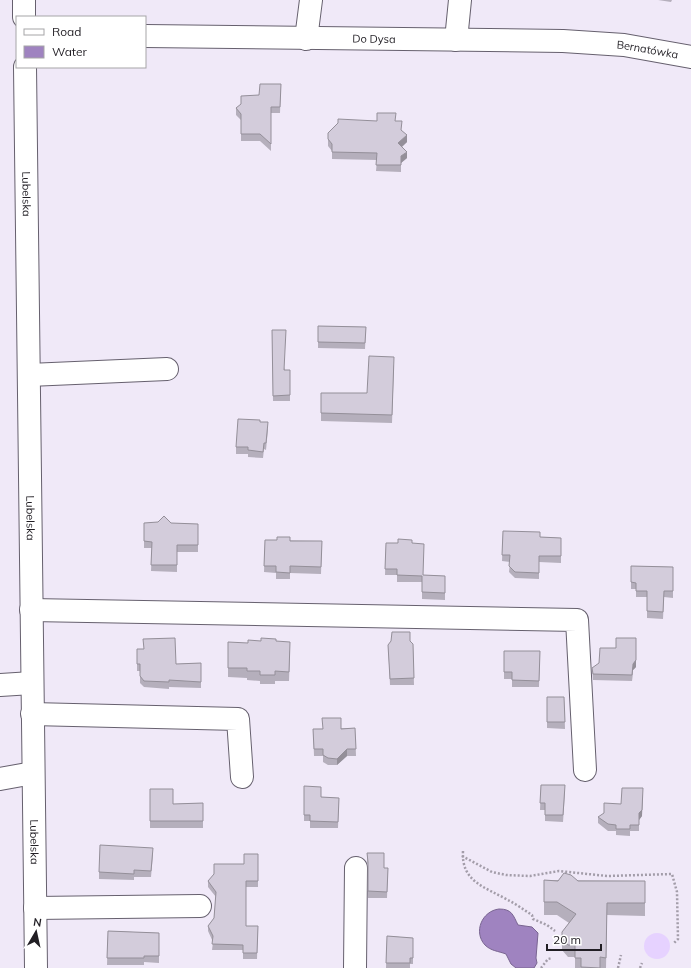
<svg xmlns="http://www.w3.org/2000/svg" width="691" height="968" viewBox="0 0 691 968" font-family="Mulish,sans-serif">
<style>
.green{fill:#e6d2ff}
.water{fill:#9f83c0;stroke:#796591}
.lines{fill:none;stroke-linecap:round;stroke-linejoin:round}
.minor-casing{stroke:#66606e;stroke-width:24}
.path{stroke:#a39da9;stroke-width:2.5;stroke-dasharray:2 2;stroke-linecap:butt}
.minor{stroke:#fff;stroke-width:22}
.wall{fill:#b5afbc}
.shaded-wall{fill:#948f99}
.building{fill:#d3ccdb;stroke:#948f99}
.labels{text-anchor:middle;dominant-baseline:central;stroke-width:3;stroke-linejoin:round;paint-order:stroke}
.street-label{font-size:11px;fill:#211e24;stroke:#fff}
</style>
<rect width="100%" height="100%" fill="#f0e9f8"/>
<!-- green -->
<circle class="green" cx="657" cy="946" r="13"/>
<!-- water -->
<path class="water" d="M499,909c13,0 14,6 19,16l14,2 6,6 -2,25 1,5 -3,5h-18l-5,-4 -5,-10c-8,-3 -15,-3 -21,-9 -12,-13 -3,-34 14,-36z"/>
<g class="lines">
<defs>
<g id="minor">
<polyline points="24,0 24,17"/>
<path id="s1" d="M145,36l418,5 61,4 67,12"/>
<polyline points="306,39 311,0"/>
<polyline points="456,40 460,0"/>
<path id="s2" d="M25,67l11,901"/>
<polyline points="29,375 167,369"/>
<polyline points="31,610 577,620 585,770"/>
<polyline points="0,685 32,683"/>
<polyline points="32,714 238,719 242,777"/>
<polyline points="0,779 33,773"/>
<polyline points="35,908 200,906"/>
<polyline points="355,968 356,868"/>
</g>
</defs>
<!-- minor casing -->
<use href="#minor" class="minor-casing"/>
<!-- path -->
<g class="path">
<path d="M463,851c-2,31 22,36 45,49 8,4 16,10 24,15l1,4 14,6 8,6"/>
<polyline points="462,856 492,872 506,875 530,876 559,871 607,876 672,874 677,892 678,939 674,943"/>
<polyline points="541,968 548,959 552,958"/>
<polyline points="618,968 621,955"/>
<polyline points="640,968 642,963"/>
</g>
<!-- minor -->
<use href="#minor" class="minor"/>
</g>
<!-- wall -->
<g class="wall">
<polygon points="658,0 672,0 671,2"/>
<polygon points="281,84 280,113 271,113 271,151 260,141 241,141 241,120 236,115 236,108"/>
<polygon points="377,121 395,121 401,130 407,142 402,147 407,158 401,163 401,172 376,171 377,160 332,159 332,151 328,146 328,133"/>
<polygon points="318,326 366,327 365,349 318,348"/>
<polygon points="272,330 285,370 290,370 290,401 273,401"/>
<polygon points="394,365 392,423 321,421 321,393 367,393"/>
<polygon points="260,422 268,429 266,450 264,449 263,458 248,457 248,454 236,454 236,447"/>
<polygon points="144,523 198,524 198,552 177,552 177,572 151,571 152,548 144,548"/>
<polygon points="503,531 540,537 561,538 561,563 539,562 539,579 515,578 509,572 510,562 502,561"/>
<polygon points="265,540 322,541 321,574 290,573 290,579 276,579 276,573 264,572"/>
<polygon points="386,543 412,543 423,575 445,576 445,600 422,599 422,582 397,582 397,575 385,575"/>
<polygon points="631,566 673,567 673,598 664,597 663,619 647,618 647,597 636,597 636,589 631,589"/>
<polygon points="276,641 290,651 289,681 275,681 275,684 260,684 260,681 247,680 247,678 228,677 228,668 248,643"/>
<polygon points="410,641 413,644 414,685 390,685 388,645"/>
<polygon points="137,649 176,664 201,663 201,688 169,687 169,689 144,687 140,683 140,671 137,671"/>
<polygon points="504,651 540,651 539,687 512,687 512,679 504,679"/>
<polygon points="636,667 633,670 632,681 593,680 592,668"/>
<polygon points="547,697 564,697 565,729 547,728"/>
<polygon points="355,728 356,756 347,756 337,765 328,765 323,762 323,756 314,756 313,729"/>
<polygon points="541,785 565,792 563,822 545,821 545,810 540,810"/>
<polygon points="304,786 321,797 339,798 338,828 310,828 310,821 304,821"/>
<polygon points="150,789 173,804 203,803 203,828 150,828"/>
<polygon points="642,816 639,820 639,831 630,831 630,836 616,835 616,831 608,831 598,823 598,817"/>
<polygon points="367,853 384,868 388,868 387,898 368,898 368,868 367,859"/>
<polygon points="153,854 151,877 134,877 134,880 99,879 99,872"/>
<polygon points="258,854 258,887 246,887 246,926 258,926 257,959 243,959 243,950 212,950 213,942 208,931 208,926 214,918 216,897 208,887 208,881 244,864"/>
<polygon points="544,880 645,881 645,916 607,915 606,968 575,968 575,957 568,957 562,950 562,932 569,923 557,915 544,915"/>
<polygon points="108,931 159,933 159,963 144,962 144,965 107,965"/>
<polygon points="387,936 413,938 413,964 410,964 410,968 386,968"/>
</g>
<!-- shaded-wall -->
<g class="shaded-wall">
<polygon points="407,135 407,142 398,150 398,143"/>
<polygon points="407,152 407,158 401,163 401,156"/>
<polygon points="636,645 636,667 633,670 632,681 633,664"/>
<polygon points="347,749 347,756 337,765 337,759"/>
<polygon points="643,794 642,816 639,820 639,831 639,813"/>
</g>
<!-- building -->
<g class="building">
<polygon points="260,84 281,84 280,107 271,107 271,144 260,134 241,134 241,114 236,108 241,104 241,96 259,95"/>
<polygon points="377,113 396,113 395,121 402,121 401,130 407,135 398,143 407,152 401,156 401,165 376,165 377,153 332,152 332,144 328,139 328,133 338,123 338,119 377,121"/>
<polygon points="318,326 366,327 365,343 318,342"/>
<polygon points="272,330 286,330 284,370 290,370 290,395 273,396"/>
<polygon points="369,356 394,357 392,415 321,413 321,393 367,393"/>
<polygon points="238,419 260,420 260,422 268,422 266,443 264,443 263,452 248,450 248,447 236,447"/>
<polygon points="164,516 171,523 198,524 198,545 177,545 177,565 151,565 152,542 144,541 144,523 158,522"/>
<polygon points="503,531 540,532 540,537 561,538 561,556 539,556 539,573 515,572 509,566 510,555 502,555"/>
<polygon points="277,537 290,537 290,541 322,541 321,567 290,566 290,573 276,572 276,566 264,566 265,540 277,540"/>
<polygon points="398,539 412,540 412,543 424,544 423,575 445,576 445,593 422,592 422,576 397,575 397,569 385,569 386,543 398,543"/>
<polygon points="631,566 673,567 673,591 664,591 663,612 647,611 647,591 636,591 636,583 631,582"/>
<polygon points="392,632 410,632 410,641 413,644 414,678 390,679 388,645 391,641"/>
<polygon points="175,638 176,664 201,663 201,682 169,680 169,682 144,681 140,676 140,664 137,664 137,649 144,649 143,639"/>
<polygon points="261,638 276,639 276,641 290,642 289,672 275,671 275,675 260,675 260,671 247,671 247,668 228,668 228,642 248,643 248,640 261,641"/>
<polygon points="616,638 636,638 636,660 633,664 632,675 593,674 592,668 599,663 600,648 616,648"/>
<polygon points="504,651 540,651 539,681 512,680 512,672 504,672"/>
<polygon points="547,697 564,697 565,722 547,722"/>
<polygon points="322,718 341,718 341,729 355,728 356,749 347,749 337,759 328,758 323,755 323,749 314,749 313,729 323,729"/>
<polygon points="541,785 565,785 563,815 545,815 545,803 540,803"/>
<polygon points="304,786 321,787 321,797 339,798 338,822 310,821 310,815 304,815"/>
<polygon points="622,788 643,788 642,810 639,813 639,825 630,825 630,829 616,829 616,825 608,824 598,817 604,813 604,803 621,804"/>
<polygon points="150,789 173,789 173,804 203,803 203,821 150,821"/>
<polygon points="100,845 153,848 151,871 134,870 134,874 99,872"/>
<polygon points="367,853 384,853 384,868 388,868 387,892 368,891 368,862"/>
<polygon points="244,854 258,854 258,881 246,881 246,926 258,926 257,953 243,953 243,945 212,944 213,936 208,926 214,918 216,892 208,881 214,874 214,864 244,864"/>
<polygon points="564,873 571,875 578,881 645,881 645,903 607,903 606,958 600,957 600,968 581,967 581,958 575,958 575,945 568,945 562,938 562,932 576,914 557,902 544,902 544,880 558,881"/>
<polygon points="108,931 159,933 159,956 144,956 144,958 107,958"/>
<polygon points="387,936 413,938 413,958 410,958 410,963 386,963"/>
</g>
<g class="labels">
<!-- street labels -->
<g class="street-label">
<text stroke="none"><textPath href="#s1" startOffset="229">Do Dysa</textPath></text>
<text stroke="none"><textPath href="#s1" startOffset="503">Bernatówka</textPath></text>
<text stroke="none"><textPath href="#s2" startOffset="127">Lubelska</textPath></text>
<text stroke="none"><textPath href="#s2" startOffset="451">Lubelska</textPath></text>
<text stroke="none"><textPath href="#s2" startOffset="775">Lubelska</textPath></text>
</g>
</g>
<!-- legend -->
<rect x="16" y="16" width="130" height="52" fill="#ffffff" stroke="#a6a5a7"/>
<rect x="24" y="29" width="20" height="6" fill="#ffffff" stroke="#a6a5a7"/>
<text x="52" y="36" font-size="12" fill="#211e24">Road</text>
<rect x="24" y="46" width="20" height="12" fill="#9f83c0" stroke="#a6a5a7"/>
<text x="52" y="56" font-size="12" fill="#211e24">Water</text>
<!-- north arrow -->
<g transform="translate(36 932) rotate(9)" stroke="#ffffff" stroke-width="3" paint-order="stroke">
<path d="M0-3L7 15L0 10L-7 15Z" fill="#211e24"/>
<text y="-6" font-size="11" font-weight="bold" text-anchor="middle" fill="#211e24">N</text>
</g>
<!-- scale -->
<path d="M547 944v6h54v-6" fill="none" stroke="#211e24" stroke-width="2"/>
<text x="553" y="944" font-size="12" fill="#211e24" stroke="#ffffff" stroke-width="3" paint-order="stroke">20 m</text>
</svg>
